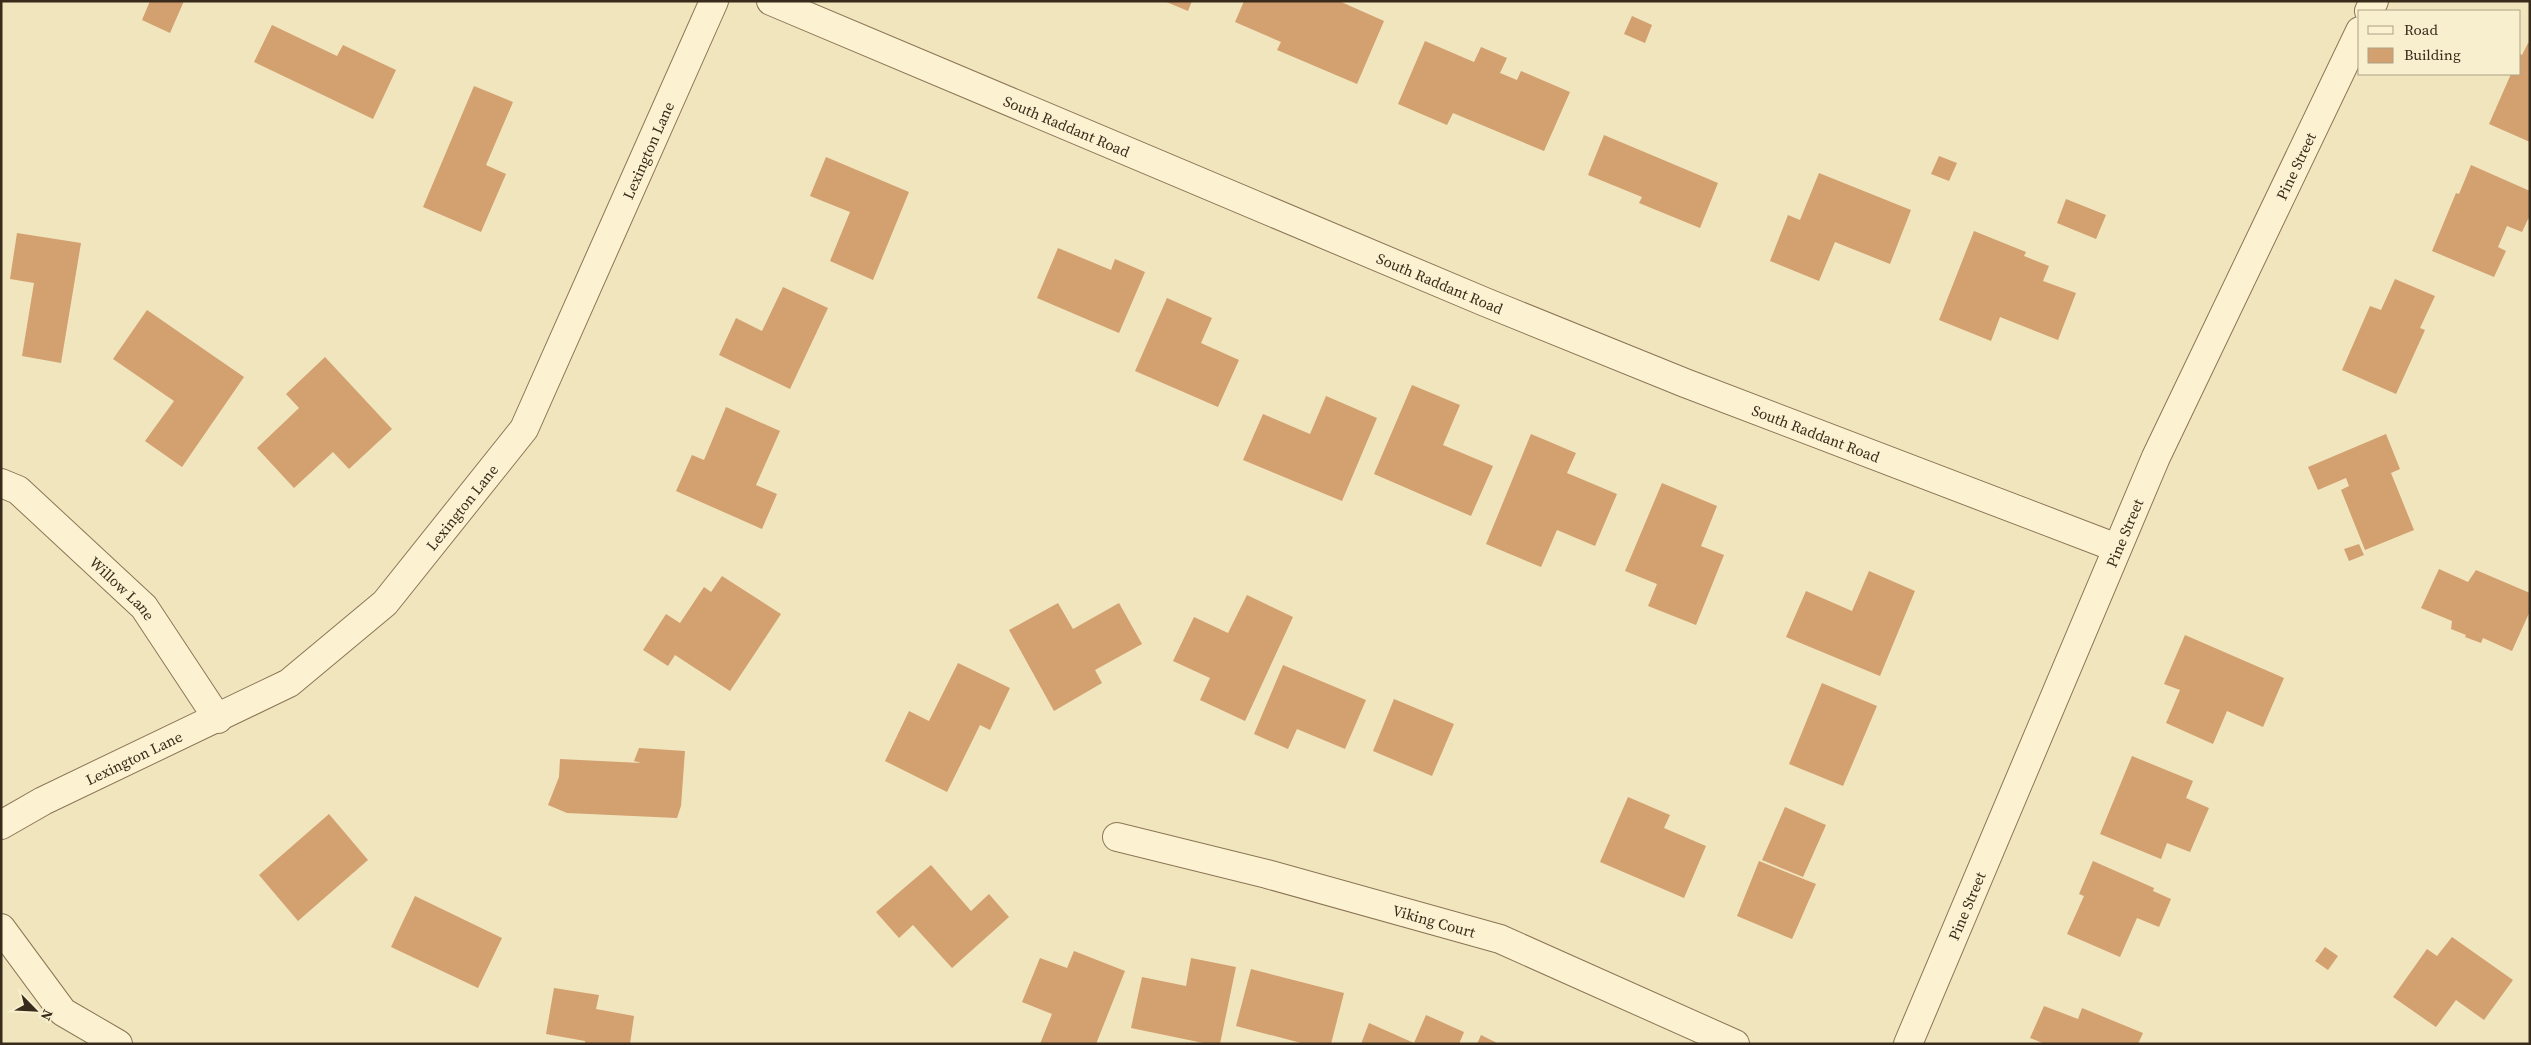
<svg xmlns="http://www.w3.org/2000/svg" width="2531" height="1045" viewBox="0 0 2531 1045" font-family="'Source Serif 4',serif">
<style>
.building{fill:#d3a070}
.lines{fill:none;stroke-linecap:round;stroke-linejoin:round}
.minor-casing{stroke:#8b7555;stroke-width:30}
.tertiary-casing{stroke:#8b7555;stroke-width:30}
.minor{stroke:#fcf2d1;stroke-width:28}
.tertiary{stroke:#fcf2d1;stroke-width:28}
.labels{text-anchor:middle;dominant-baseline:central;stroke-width:4.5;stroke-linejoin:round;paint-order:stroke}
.street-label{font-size:15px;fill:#392b1b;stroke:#f8efce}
</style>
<rect width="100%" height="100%" fill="#f1e5be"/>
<!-- building -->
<g class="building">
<polygon points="150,1 184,1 170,33 142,20"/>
<polygon points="1164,1 1192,1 1188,11"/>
<polygon points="1244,1 1339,1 1384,21 1357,84 1277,50 1281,42 1235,22"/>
<polygon points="1632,16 1652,25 1645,43 1624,34"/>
<polygon points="272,25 337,56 343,45 396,70 373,119 254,62"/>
<polygon points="1425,41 1474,62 1481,47 1507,58 1500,73 1517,80 1521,71 1570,92 1544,151 1453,113 1447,125 1398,104"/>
<polygon points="2528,43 2530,44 2530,142 2489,124 2511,74 2520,74 2520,54 2522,55"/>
<polygon points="474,86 513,102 486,165 506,174 481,232 423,207"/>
<polygon points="1604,135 1718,183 1700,228 1639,203 1642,197 1588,175"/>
<polygon points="1939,156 1957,163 1949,181 1931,174"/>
<polygon points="826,157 909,192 873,280 830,261 850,212 810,196"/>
<polygon points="2471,165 2530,191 2530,215 2522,232 2507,226 2498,247 2506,251 2494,277 2432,251 2456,193 2459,194"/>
<polygon points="1819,173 1911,210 1890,264 1835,242 1819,281 1770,261 1788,215 1800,220"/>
<polygon points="2066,199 2106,215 2096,239 2057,223"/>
<polygon points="1974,231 2026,252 2024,256 2049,266 2043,281 2076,293 2058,340 2000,317 1991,341 1939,320"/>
<polygon points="17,233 81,243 61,363 22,356 34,283 10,279"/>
<polygon points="1058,248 1111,270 1115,259 1145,272 1119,333 1037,298"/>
<polygon points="2395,279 2435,296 2420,328 2425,330 2396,394 2342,370 2370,306 2381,310"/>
<polygon points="783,287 828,308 790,389 719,355 736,318 762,331"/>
<polygon points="1167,298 1212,318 1201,343 1239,360 1218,407 1135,371"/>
<polygon points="147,310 244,377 182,467 145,441 174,401 113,359"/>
<polygon points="325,357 392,429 349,469 333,452 294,488 257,448 299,408 286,394"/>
<polygon points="1412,385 1460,405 1443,445 1493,466 1471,516 1374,474"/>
<polygon points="1326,396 1377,418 1342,501 1243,460 1263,414 1310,434"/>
<polygon points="726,407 780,431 756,485 777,494 762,529 676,491 692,455 704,460"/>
<polygon points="1531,434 1576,453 1567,473 1617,494 1595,546 1557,530 1541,567 1486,544"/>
<polygon points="2386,434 2400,469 2391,473 2414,530 2365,550 2341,490 2349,486 2346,478 2318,490 2308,467"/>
<polygon points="1662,483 1717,506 1701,546 1724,555 1696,625 1648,606 1657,584 1625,571"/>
<polygon points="2359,544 2364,555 2349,561 2344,549"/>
<polygon points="2439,569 2468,582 2476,570 2530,593 2530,611 2512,651 2483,638 2481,643 2465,637 2466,635 2451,629 2452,621 2421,608"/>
<polygon points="1869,571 1915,591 1880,676 1786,637 1806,591 1852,611"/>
<polygon points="722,576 781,614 730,691 675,655 668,666 643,650 666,614 680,623 704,587 711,592"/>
<polygon points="1247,595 1293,617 1245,721 1200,700 1210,678 1173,661 1194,617 1228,633"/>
<polygon points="1058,603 1073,629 1119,603 1142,644 1095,670 1102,683 1054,711 1009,630"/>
<polygon points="2185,635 2284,678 2263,727 2227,711 2213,744 2166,723 2180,690 2164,684"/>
<polygon points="958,663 1010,688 990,730 980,725 947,792 885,761 909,711 929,721"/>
<polygon points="1283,665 1366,700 1345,749 1297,729 1288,749 1254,734"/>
<polygon points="1822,683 1877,706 1843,786 1789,764"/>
<polygon points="1394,699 1454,724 1432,776 1373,751"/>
<polygon points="639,748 685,751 681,806 677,818 567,813 548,805 559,777 560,759 641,763 634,761"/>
<polygon points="2132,756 2193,781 2186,798 2209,808 2190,852 2167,843 2161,859 2100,834"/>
<polygon points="1628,797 1670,815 1664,828 1706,846 1684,898 1600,862"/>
<polygon points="1785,807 1826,825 1803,877 1762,860"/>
<polygon points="329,814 368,860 298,921 259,875"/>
<polygon points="1759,861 1816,884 1792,939 1737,916"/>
<polygon points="2093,861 2154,888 2153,891 2171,899 2159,927 2137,918 2120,957 2067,934 2084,896 2079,894"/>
<polygon points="931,865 971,911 989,894 1009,917 952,968 913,925 899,938 876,912"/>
<polygon points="415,896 502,938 478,988 391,947"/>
<polygon points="2452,937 2513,980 2484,1020 2456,1000 2436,1027 2393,997 2427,949 2437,956"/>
<polygon points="2325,947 2338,956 2328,970 2315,961"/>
<polygon points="1074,951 1125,971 1096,1044 1040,1044 1052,1014 1022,1002 1040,958 1067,968"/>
<polygon points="1191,958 1236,967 1220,1044 1208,1044 1131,1028 1142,977 1186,986"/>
<polygon points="1251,969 1344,993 1331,1044 1305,1044 1236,1026"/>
<polygon points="554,988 599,995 596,1009 634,1016 630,1044 585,1044 585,1041 546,1034"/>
<polygon points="2044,1006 2078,1019 2082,1008 2143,1033 2138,1044 2045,1044 2030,1038"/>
<polygon points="1426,1015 1464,1032 1459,1044 1361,1044 1369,1023 1414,1043"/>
<polygon points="1481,1035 1499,1044 1477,1044"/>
</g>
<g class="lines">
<defs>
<g id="minor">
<path id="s1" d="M771,1l714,301 200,81 432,165"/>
<path id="s2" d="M1,483l17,7 126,117 74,112"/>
<path id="s3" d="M1,825l42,-24 246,-118 96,-80 139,-174 190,-428"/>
<path id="s4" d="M1117,837l150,37 233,65 235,105"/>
<polyline points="1,928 63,1012 118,1044"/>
</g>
<g id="tertiary">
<polyline points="2369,11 2374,1"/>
<path id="s5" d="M1908,1044l248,-587 204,-426"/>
</g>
</defs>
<!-- minor casing -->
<use href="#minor" class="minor-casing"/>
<!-- tertiary casing -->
<use href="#tertiary" class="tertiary-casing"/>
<!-- minor -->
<use href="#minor" class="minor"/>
<!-- tertiary -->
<use href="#tertiary" class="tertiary"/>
</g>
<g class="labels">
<!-- street labels -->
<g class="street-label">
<text stroke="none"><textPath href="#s1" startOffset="321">South Raddant Road</textPath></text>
<text stroke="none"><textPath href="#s3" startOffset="974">Lexington Lane</textPath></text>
<text stroke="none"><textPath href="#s5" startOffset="960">Pine Street</textPath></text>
<text stroke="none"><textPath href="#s1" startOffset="726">South Raddant Road</textPath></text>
<text stroke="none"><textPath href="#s1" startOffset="1131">South Raddant Road</textPath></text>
<text stroke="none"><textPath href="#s3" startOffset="569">Lexington Lane</textPath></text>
<text stroke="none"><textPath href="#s5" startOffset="555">Pine Street</textPath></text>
<text stroke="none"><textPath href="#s2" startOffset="162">Willow Lane</textPath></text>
<text stroke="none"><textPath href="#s3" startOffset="149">Lexington Lane</textPath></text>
<text stroke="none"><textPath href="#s5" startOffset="150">Pine Street</textPath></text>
<text stroke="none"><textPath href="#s4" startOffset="328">Viking Court</textPath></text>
</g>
</g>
<!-- border -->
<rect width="2531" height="1045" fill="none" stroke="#392b1b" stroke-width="5"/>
<!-- legend -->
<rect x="2358" y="10" width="162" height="65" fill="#f8efce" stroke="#aca186"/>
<rect x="2368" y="26" width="25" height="8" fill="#fcf2d1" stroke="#aca186"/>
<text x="2404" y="35" font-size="15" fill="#392b1b">Road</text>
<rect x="2368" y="48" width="25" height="15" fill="#d3a070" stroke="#aca186"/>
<text x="2404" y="60" font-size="15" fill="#392b1b">Building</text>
<!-- north arrow -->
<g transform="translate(35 1010) rotate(114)" stroke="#f8efce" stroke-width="4" paint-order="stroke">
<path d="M0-4L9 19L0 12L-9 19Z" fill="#392b1b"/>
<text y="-8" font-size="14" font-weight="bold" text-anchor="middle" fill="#392b1b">N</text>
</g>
</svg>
